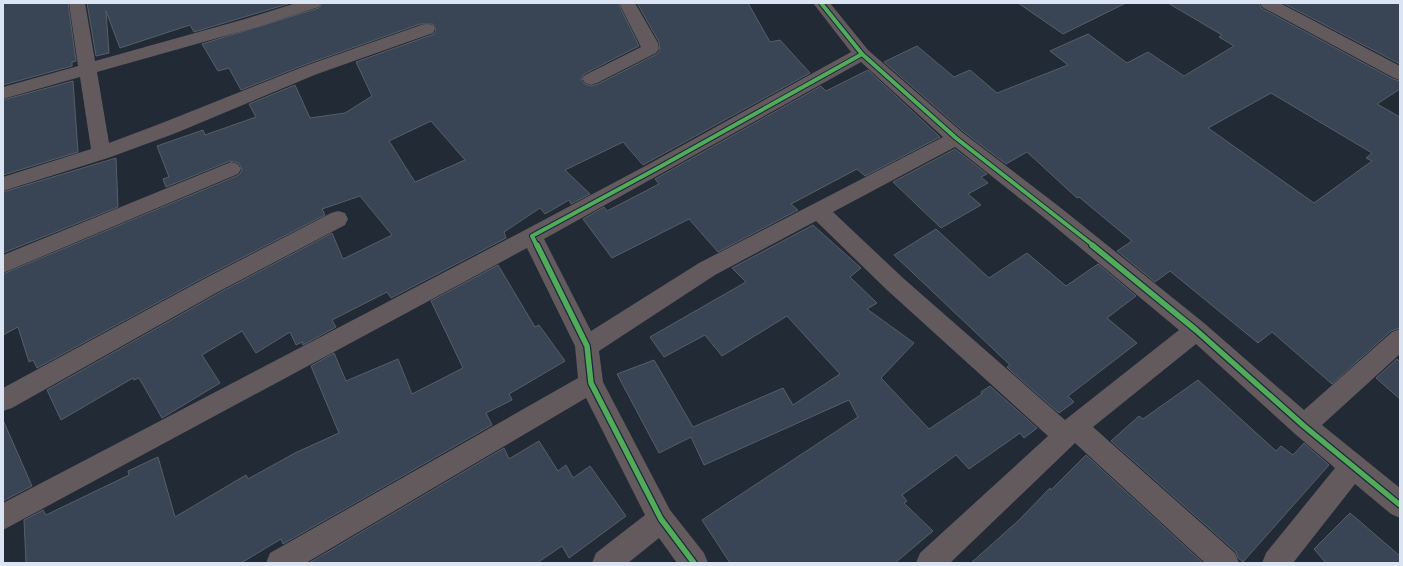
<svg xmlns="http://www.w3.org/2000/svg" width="1403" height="566" viewBox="0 0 1403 566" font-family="Roboto,sans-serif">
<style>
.building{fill:#394555;stroke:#575e67;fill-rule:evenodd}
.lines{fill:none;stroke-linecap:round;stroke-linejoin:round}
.minor{fill:#635a5e;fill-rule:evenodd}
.cycleway-far1-casing{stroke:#1a293d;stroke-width:6}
.cycleway-casing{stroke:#1a293d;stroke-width:8}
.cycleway-far1{stroke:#51ab58;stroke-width:4}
.cycleway{stroke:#51ab58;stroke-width:5.5}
</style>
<rect width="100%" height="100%" fill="#222a35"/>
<!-- building -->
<g class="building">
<polygon points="3,3 68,3 76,61 72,62 72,66 3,85"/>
<polygon points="87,3 291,3 194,32 190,25 120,48 106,11 109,53 96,56"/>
<path d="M322,3h296l21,43 -55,28 -3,6 4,4 6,2 7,-2 59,-30 3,-4 -1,-8 -22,-39h111l22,39 10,-2 30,33 -167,92 -20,-23 -58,28 25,24 -19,10 -2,-4 -24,14 -5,-6 -36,24 2,6 -115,60 -4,-6 -55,28 4,7 -33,18 -1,-3 -6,3 -6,-13 -34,21 -14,-22 -40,24 18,28 -58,35 -23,-40 -5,2 -1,-2 -72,42 -14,-30 172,-97 113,-60 11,26 49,-24 -32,-39 -38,13 3,6 -124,64 -164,89 -4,-8 -4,2 -11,-35 -15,8v-61l236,-99 3,-5 -3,-7 -9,-2 -64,26 -3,-8 6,-2 -12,-31 46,-16 2,5 51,-18 -7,-13 46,-19 15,33 35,-5 27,-17 -16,-34 78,-28 2,-4 -3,-6h-13l-116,41 -63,25 -12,-22 -11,3 -16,-27 117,-36zM431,121l34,39 -50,22 -26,-41z"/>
<polygon points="1018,3 1126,3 1063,34"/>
<path d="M1168,3h91l2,5 132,71 7,2v8l-23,15 23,13v211l-9,3 -59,53 -60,-52 -14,11 -88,-72 -15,11 -38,-31 15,-10 -53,-44 -2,1 -50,-46 -21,12 -42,-32 -80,-70 33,-16 37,31 16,-7 27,23 71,-28 -18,-14 38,-17 39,29 21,-11 36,24 50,-30 -15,-9 3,-2zM1271,93l101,60 -6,5 6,3 -58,42 -106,-75z"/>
<polygon points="1283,3 1400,3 1400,64"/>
<polygon points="868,70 940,137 865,176 857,169 791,204 798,210 718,252 689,219 612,258 583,219 604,207 607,211 659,184 655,179 821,86 826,91"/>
<polygon points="73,81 78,152 3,175 3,100"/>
<polygon points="955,149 987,174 981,177 988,183 968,194 981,205 941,228 893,182"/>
<polygon points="116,158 118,207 3,253 3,192"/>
<polygon points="813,225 861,268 850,277 877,303 867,309 914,343 881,378 929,429 982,394 981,392 990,386 1037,428 1024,438 1020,433 969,469 956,455 902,495 907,501 904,503 933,531 895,563 730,563 702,520 858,417 849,400 704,465 691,437 659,453 617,374 654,360 693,427 783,388 793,405 840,374 787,316 722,356 705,335 664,357 650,337 746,282 732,268"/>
<polygon points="936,229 989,278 1027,253 1066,286 1098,264 1136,296 1107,318 1137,343 1068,396 1074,402 1059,413 1011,371 1007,367 1010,365 894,255"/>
<polygon points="498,265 535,327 539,325 565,361 509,394 512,400 486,413 492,425 283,544 281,539 241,563 26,563 24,520 43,510 46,515 129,475 128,471 158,457 175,517 246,475 248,479 295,453 339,433 311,366 334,353 346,381 398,359 412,394 463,368 431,301"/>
<polygon points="1397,359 1400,362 1400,399 1376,378"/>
<polygon points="1198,380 1276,451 1281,446 1293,455 1304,443 1329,465 1243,562 1238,558 1236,552 1111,441 1139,416 1143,419"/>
<polygon points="3,420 32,486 3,501"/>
<polygon points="539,441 558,471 566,465 573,478 590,466 626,516 569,558 562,546 537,563 309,563 504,448 509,459"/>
<polygon points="1086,455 1203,563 971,563 1019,520 1050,488 1051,490"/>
<polygon points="1350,513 1400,556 1400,563 1326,563 1314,549"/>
</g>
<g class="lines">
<!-- minor -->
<g class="minor">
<polygon points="69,3 85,3 95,61 245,19 296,3 321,3 319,7 257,27 97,72 109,143 162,123 305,66 421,25 427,24 433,25 435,29 433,33 317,74 176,133 108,158 3,191 3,177 91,149 80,77 3,99 3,87 78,66"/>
<polygon points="619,3 635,3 658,43 659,49 656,53 597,83 591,85 585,83 582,79 585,75 641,47"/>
<path d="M813,3h17l38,47 95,83 98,75 143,115 100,87 88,-78 8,-3v25l-78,71 78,63v30l-9,-4 -36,-30 -62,79h-31l4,-10 69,-85 -40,-34 -99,-90 -103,83 142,126 4,10h-34l-130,-120 -125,120h-34l4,-10 128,-117 -161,-146 -71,-69 -101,54 -116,76 4,31 67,128 34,43 4,10h-31l-18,-25 -31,25h-36l4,-10 49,-38 -59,-117 -280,165h-40l4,-10 308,-175 -3,-32 -48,-98 -524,282v-27l522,-273 124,-66 202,-112zM861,62l82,75 -244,126 -108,68 -47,-92zM955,147l92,73 132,110 -114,90 -162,-142 -70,-66z"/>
<polygon points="1260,3 1280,3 1400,66 1400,80 1394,78 1262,7"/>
<polygon points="231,162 238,164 241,169 238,174 3,273 3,255"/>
<polygon points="338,211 345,213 348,219 345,225 218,292 12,408 3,411 3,388 202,280 331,213"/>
</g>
<defs>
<g id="cycleway-far1">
<polyline points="862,54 956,138 1094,246"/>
<polyline points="537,246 532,236 656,169 862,54 821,3"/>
</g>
<g id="cycleway">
<polyline points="537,245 587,346 591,383 661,519 694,563"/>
<polyline points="1092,245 1196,330 1304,426 1400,505"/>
</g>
</defs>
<!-- cycleway-far1 casing -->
<use href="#cycleway-far1" class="cycleway-far1-casing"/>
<!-- cycleway casing -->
<use href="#cycleway" class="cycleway-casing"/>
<!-- cycleway-far1 -->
<use href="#cycleway-far1" class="cycleway-far1"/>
<!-- cycleway -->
<use href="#cycleway" class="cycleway"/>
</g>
<!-- border -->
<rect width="1403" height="566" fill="none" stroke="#dbe4f2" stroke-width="8"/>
</svg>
